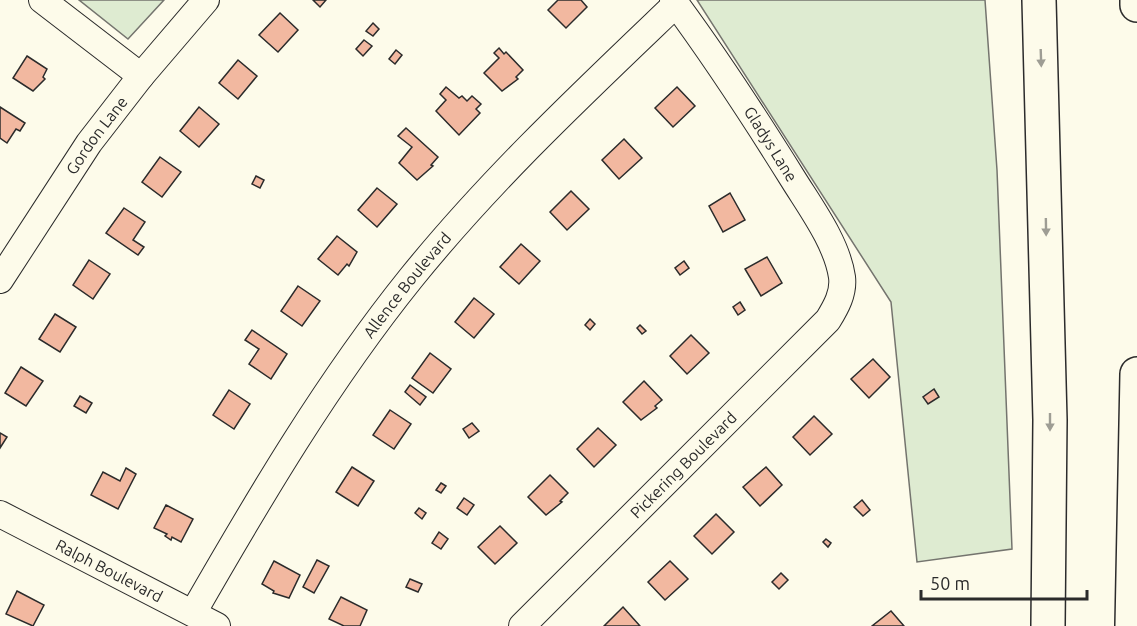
<svg xmlns="http://www.w3.org/2000/svg" width="1137" height="626" viewBox="0 0 1137 626" font-family="Ubuntu,sans-serif">
<style>
.green{fill:#deebd1;stroke:#74746e;stroke-width:1.5}
.building{fill:#f2b8a0;stroke:#2b2b2b;stroke-width:1.5}
.lines{fill:none;stroke-linecap:round;stroke-linejoin:round}
.minor-casing{stroke:#2b2b2b;stroke-width:28}
.highway-casing{stroke:#2b2b2b;stroke-width:36}
.minor{stroke:#fdfbea;stroke-width:26}
.highway{stroke:#fdfbea;stroke-width:33}
.oneway{fill:#9e9d94}
.labels{text-anchor:middle;dominant-baseline:central;stroke-width:4.5;stroke-linejoin:round;paint-order:stroke}
.street-label{font-size:16px;fill:#2b2b2b;stroke:#fdfbea}
</style>
<rect width="100%" height="100%" fill="#fdfbea"/>
<!-- green -->
<g class="green">
<polygon points="79,0 164,0 128,39"/>
<polygon points="697,0 985,0 997,170 1012,549 917,562 891,302"/>
</g>
<!-- building -->
<g class="building">
<polygon points="313,0 326,0 320,7"/>
<polygon points="558,0 581,0 587,7 566,28 548,10"/>
<polygon points="280,13 298,30 278,52 259,35"/>
<polygon points="373,23 379,29 373,36 366,31"/>
<polygon points="364,40 372,46 363,56 356,49"/>
<polygon points="499,48 504,54 506,52 523,70 516,77 518,79 502,91 484,73 499,58 494,53"/>
<polygon points="396,50 402,55 395,64 389,59"/>
<polygon points="27,56 47,69 43,77 45,79 33,91 13,78"/>
<polygon points="238,60 257,76 238,99 219,83"/>
<polygon points="446,87 459,98 462,96 467,101 472,96 481,104 476,109 480,113 459,135 436,111 446,100 440,94"/>
<polygon points="677,87 695,106 673,127 655,108"/>
<polygon points="0,107 25,123 20,131 16,129 7,143 0,138"/>
<polygon points="199,107 219,124 199,147 180,131"/>
<polygon points="406,128 438,157 431,165 433,166 417,180 399,163 412,147 398,136"/>
<polygon points="624,139 642,158 619,179 602,160"/>
<polygon points="160,157 181,172 162,197 142,182"/>
<polygon points="256,176 264,180 260,188 252,184"/>
<polygon points="377,188 397,204 377,227 358,210"/>
<polygon points="571,191 589,209 567,230 550,212"/>
<polygon points="730,193 745,220 723,232 709,206"/>
<polygon points="124,208 145,222 133,240 144,247 138,255 106,233"/>
<polygon points="337,236 357,252 349,266 347,264 338,275 318,259"/>
<polygon points="521,244 540,261 519,284 500,267"/>
<polygon points="767,257 782,283 761,296 745,269"/>
<polygon points="89,260 110,274 93,299 73,285"/>
<polygon points="684,261 689,268 680,275 675,268"/>
<polygon points="298,286 320,301 302,326 281,311"/>
<polygon points="474,298 494,314 474,338 455,322"/>
<polygon points="740,302 745,310 738,315 733,307"/>
<polygon points="55,314 76,327 60,352 39,339"/>
<polygon points="590,319 595,324 590,330 585,325"/>
<polygon points="640,325 646,331 642,334 637,328"/>
<polygon points="252,330 287,354 271,379 249,364 259,349 245,340"/>
<polygon points="691,335 709,353 687,374 670,356"/>
<polygon points="430,353 451,369 433,393 412,378"/>
<polygon points="873,359 890,377 869,398 851,379"/>
<polygon points="21,367 43,381 26,406 5,393"/>
<polygon points="644,381 662,400 655,406 657,408 641,420 623,402"/>
<polygon points="410,385 426,397 420,405 405,392"/>
<polygon points="934,389 939,397 928,404 923,397"/>
<polygon points="229,390 250,404 234,429 213,415"/>
<polygon points="80,396 92,403 86,413 74,406"/>
<polygon points="390,410 411,424 394,449 373,435"/>
<polygon points="814,416 832,434 810,455 793,437"/>
<polygon points="472,423 479,431 469,438 463,429"/>
<polygon points="598,428 616,445 594,467 577,449"/>
<polygon points="0,433 7,437 0,448"/>
<polygon points="352,467 374,481 358,506 336,492"/>
<polygon points="766,467 782,485 760,506 743,487"/>
<polygon points="126,468 136,474 118,509 91,495 103,472 120,481"/>
<polygon points="550,475 568,493 560,501 562,502 546,515 528,497"/>
<polygon points="441,483 446,486 441,493 436,490"/>
<polygon points="464,498 474,505 467,515 457,508"/>
<polygon points="862,500 870,510 863,516 854,507"/>
<polygon points="166,505 193,519 181,542 172,537 171,540 165,536 167,534 154,528"/>
<polygon points="419,508 426,513 422,519 415,513"/>
<polygon points="716,514 734,532 712,554 694,536"/>
<polygon points="500,526 517,543 495,564 478,547"/>
<polygon points="439,532 448,539 441,549 432,543"/>
<polygon points="826,539 831,543 828,547 823,542"/>
<polygon points="317,560 329,566 314,593 303,587"/>
<polygon points="274,561 300,575 289,598 273,593 274,591 262,584"/>
<polygon points="670,561 688,579 665,600 648,582"/>
<polygon points="781,573 788,580 779,589 772,582"/>
<polygon points="410,579 422,584 418,592 406,587"/>
<polygon points="17,591 44,605 33,626 6,614"/>
<polygon points="341,597 367,610 360,626 344,626 329,619"/>
<polygon points="623,607 640,626 604,626"/>
<polygon points="891,611 904,626 872,626"/>
</g>
<g class="lines">
<defs>
<g id="minor">
<polyline points="42,0 141,76"/>
<path id="s1" d="M0,280l89,-137 52,-67 65,-76"/>
<path id="s2" d="M0,514l217,112"/>
<path id="s3" d="M193,613c66,-115 135,-232 218,-335 80,-99 173,-186 265,-274"/>
<path id="s4" d="M522,626l306,-306c8,-13 16,-27 14,-43 -5,-34 -31,-69 -49,-98 -38,-61 -77,-121 -120,-179"/>
</g>
<g id="highway">
<polyline points="1039,0 1050,420 1048,626"/>
<polyline points="1137,0 1137,5"/>
<polyline points="1132,626 1137,374"/>
</g>
</defs>
<!-- minor casing -->
<use href="#minor" class="minor-casing"/>
<!-- highway casing -->
<use href="#highway" class="highway-casing"/>
<!-- minor -->
<use href="#minor" class="minor"/>
<!-- highway -->
<use href="#highway" class="highway"/>
</g>
<!-- one-way arrows -->
<defs><path id="oneway-solid" d="M-6-.8H1V-3.2L6.5 0L1 3.2V.8H-6Z" transform="scale(1.5)"/></defs>
<g class="oneway">
<use href="#oneway-solid" transform="translate(1041 58) rotate(88)"/>
<use href="#oneway-solid" transform="translate(1046 227) rotate(89)"/>
<use href="#oneway-solid" transform="translate(1050 422) rotate(90)"/>
</g>
<g class="labels">
<!-- street labels -->
<g class="street-label">
<text stroke="none"><textPath href="#s1" startOffset="174">Gordon Lane</textPath></text>
<text transform="translate(771 144) rotate(58)">Gladys Lane</text>
<text stroke="none"><textPath href="#s3" startOffset="392">Allence Boulevard</textPath></text>
<text stroke="none"><textPath href="#s4" startOffset="228">Pickering Boulevard</textPath></text>
<text stroke="none"><textPath href="#s2" startOffset="123">Ralph Boulevard</textPath></text>
</g>
</g>
<!-- scale -->
<path d="M921 590v9h166v-9" fill="none" stroke="#2b2b2b" stroke-width="3"/>
<text x="930" y="590" font-size="18" fill="#2b2b2b" stroke="#fdfbea" stroke-width="4.5" paint-order="stroke">50 m</text>
</svg>
